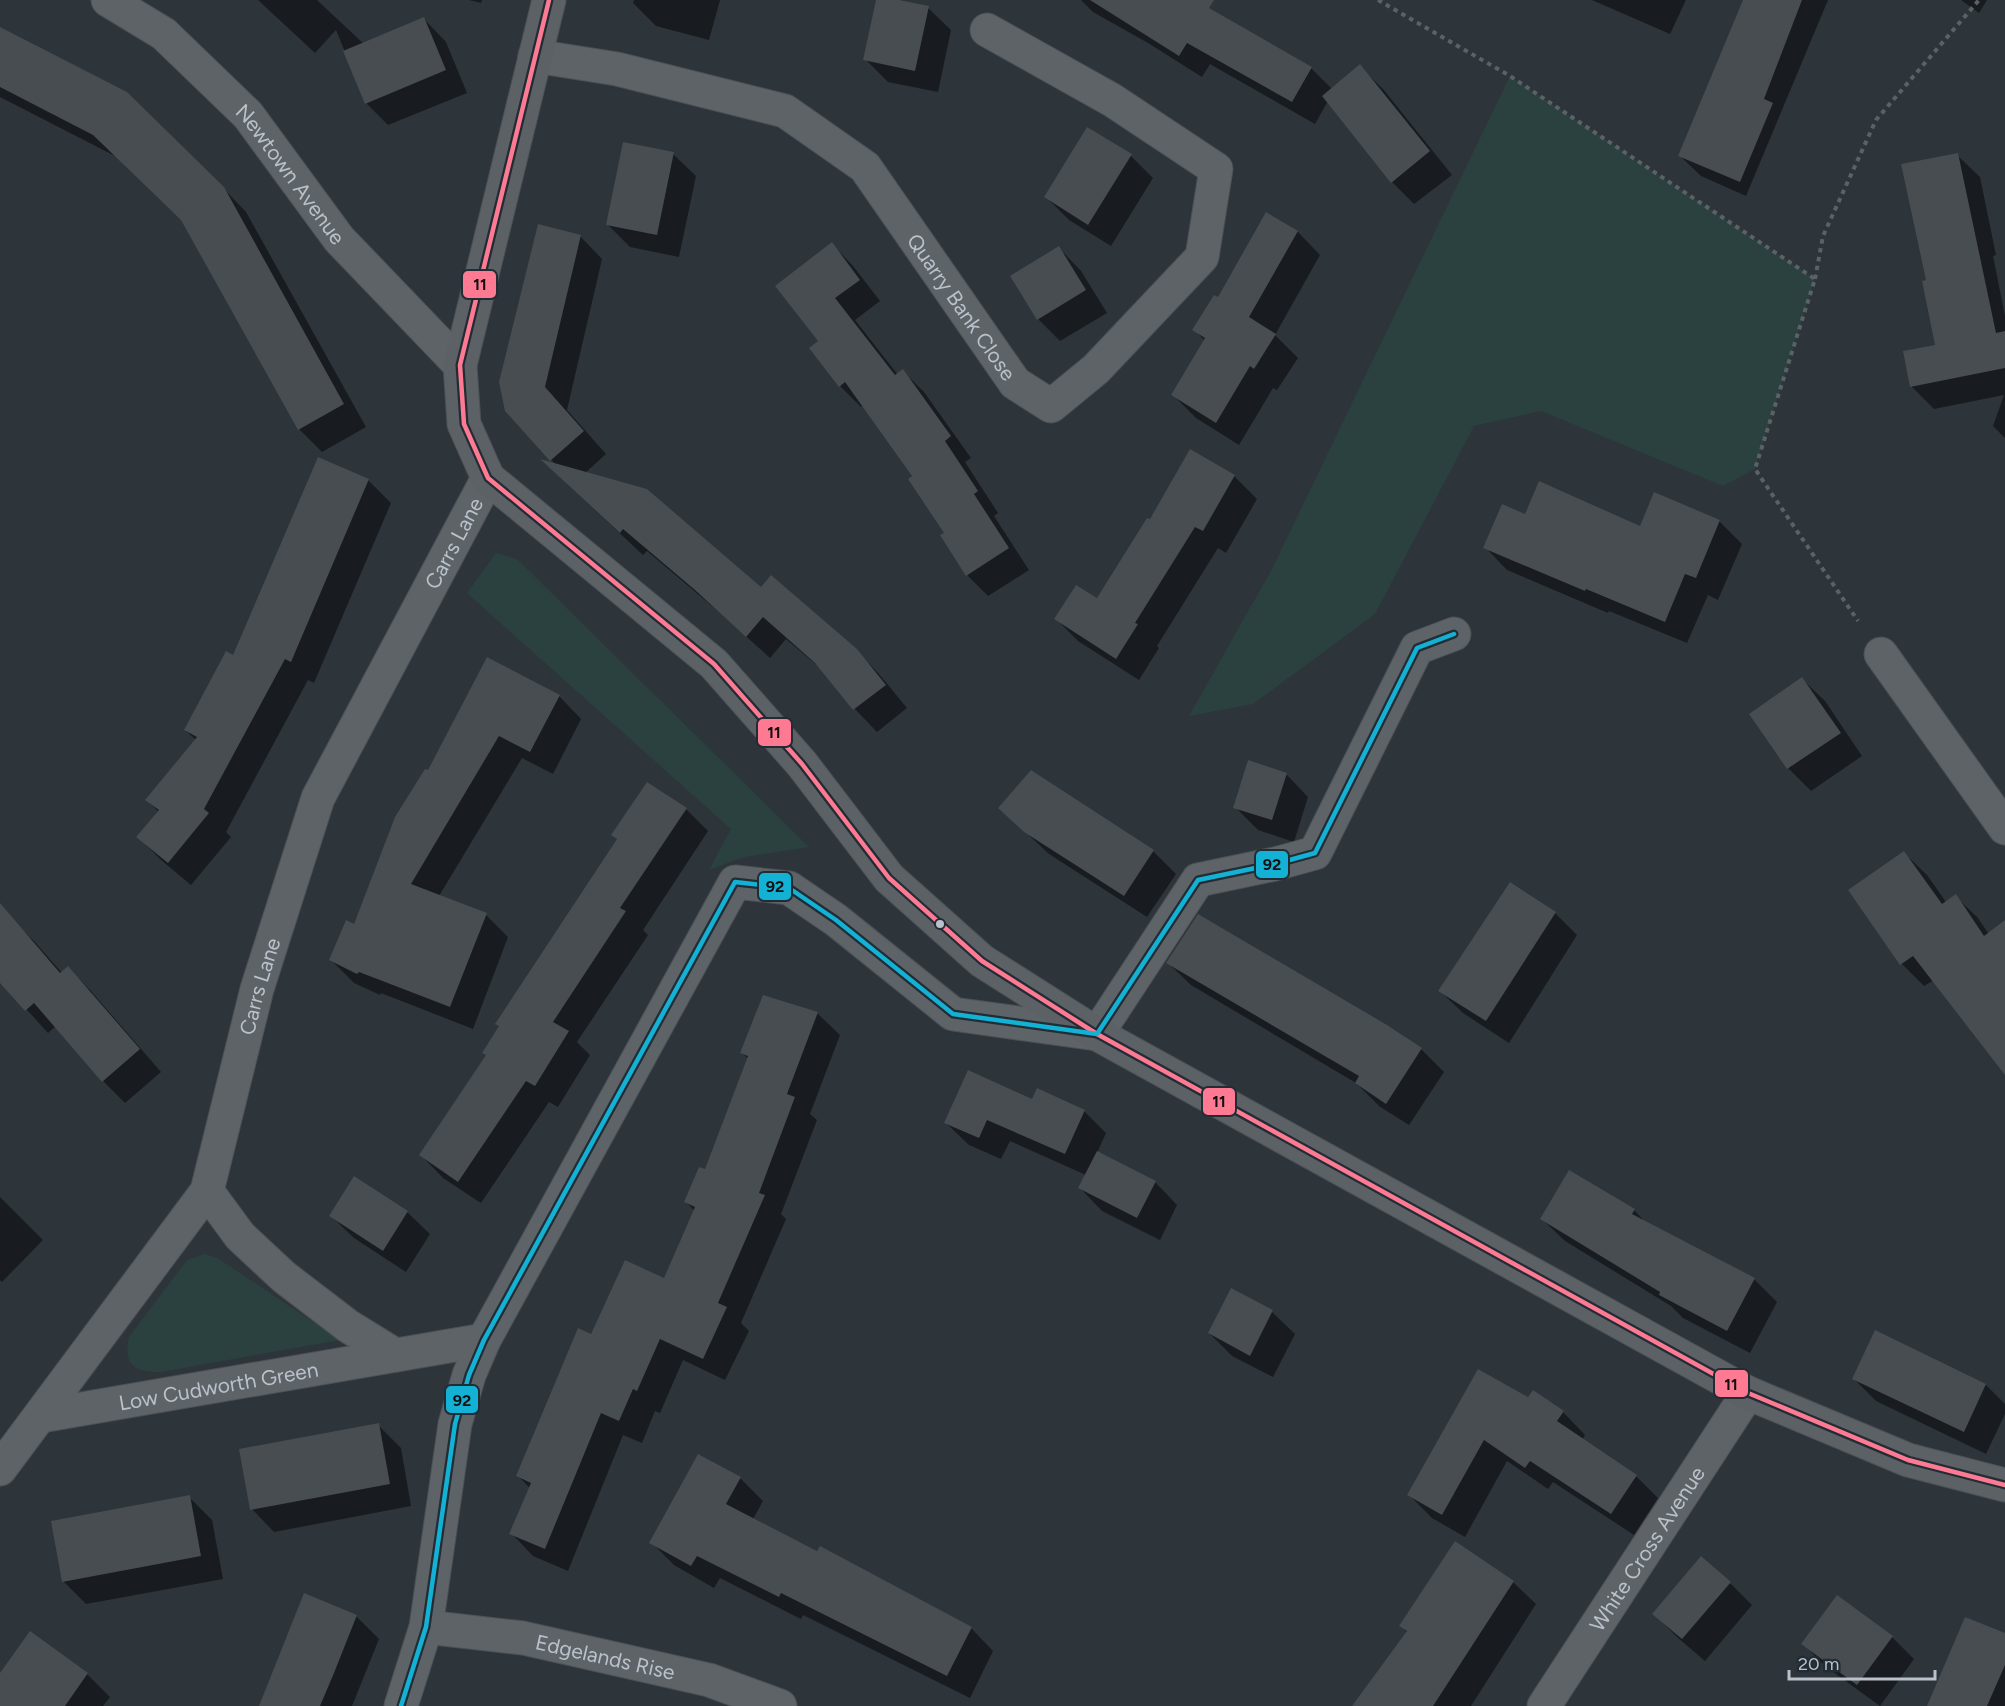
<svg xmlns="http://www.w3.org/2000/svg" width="2005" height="1706" viewBox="0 0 2005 1706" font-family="Figtree,sans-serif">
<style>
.green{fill:#2b4140}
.shadow{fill:#0007}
.building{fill:#474d51}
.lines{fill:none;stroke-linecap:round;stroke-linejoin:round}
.street-casing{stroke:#4b5055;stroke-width:35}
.secondary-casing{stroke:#4b5055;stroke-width:35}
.path{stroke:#5c6166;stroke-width:4;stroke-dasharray:4.5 4.5;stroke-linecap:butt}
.street{stroke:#5e6368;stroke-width:33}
.secondary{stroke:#5c6166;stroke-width:33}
.bus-1-casing{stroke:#212c35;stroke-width:9}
.bus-2-casing{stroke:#212c35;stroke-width:9}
.bus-1{stroke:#fe7a93;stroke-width:4.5}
.bus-2{stroke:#13b2d5;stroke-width:4.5}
.bus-dot{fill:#b9c2ca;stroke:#212c35;stroke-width:2}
.labels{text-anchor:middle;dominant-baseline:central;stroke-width:4.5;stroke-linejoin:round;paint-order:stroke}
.street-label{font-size:21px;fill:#b9c2ca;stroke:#212c35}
.line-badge{stroke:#212c35;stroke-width:2}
.pale-badge-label{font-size:16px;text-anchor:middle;font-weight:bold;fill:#111}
</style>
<rect width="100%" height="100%" fill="#2d343a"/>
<!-- green -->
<g class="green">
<polygon points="1510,76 1815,279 1755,469 1723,486 1541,411 1474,426 1375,614 1253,704 1189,716 1272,569"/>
<polygon points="496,553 517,559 809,847 744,857 709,870 731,829 467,593"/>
<path d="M205,1254l14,5 121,81 -179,32c-27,0 -38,-7 -32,-35l58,-77z"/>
</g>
<!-- shadow -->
<g class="shadow">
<polygon points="258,0 317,0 382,61 424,19 446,42 467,93 388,125 366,103 336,30 315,53"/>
<polygon points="469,0 482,0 481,3"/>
<polygon points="634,0 720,0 709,40 656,26 633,3"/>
<polygon points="878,0 892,0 928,8 951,30 938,92 888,82 865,59"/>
<polygon points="1081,0 1189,0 1311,68 1332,89 1360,67 1383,89 1452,175 1414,204 1392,182 1328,101 1315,124 1210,64 1202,77 1148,43 1093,12"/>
<polygon points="1592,0 1686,0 1670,34"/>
<polygon points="1744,0 1828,0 1746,196 1701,176 1680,156"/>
<polygon points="1961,0 1987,0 1979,13"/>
<polygon points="0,28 223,188 246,212 366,427 322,452 299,429 183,221 117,157 0,97"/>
<polygon points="673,154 696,176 679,257 630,247 608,225"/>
<polygon points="1957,155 1980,177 1996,255 1993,256 2005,316 2005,438 1993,426 2004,395 1934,409 1911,386 1936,346 1927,281"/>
<polygon points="1131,156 1153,178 1111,246 1069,220 1046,197"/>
<polygon points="1267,214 1298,232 1320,255 1275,335 1298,358 1277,390 1273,388 1239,445 1196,418 1173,395 1205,341 1194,329 1218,299"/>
<polygon points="580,236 602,259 567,410 606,454 585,473 856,650 879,674 907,708 877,732 855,709 825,672 786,639 770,658 719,612 647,551 643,555 565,482 556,465 506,411"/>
<polygon points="832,244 853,266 880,301 855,320 898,375 903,371 924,392 971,458 965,462 998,513 994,516 1029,570 988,596 967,575 914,477 863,405 861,407 840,386 821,342"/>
<polygon points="1059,248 1081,271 1107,313 1060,341 1038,319"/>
<polygon points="1191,451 1234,476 1257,499 1226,553 1218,548 1157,646 1159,648 1139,680 1078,641 1056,619 1097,600 1151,522"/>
<polygon points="368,480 391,503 314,683 308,680 226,832 231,837 191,885 161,860 138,837 159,812 147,800 196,740 185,730 234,657"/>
<polygon points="1526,516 1640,528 1719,521 1742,544 1718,600 1708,595 1687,643 1609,611 1608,613 1507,570 1485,547"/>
<polygon points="1802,679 1825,701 1862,756 1811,791 1788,768 1751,714"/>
<polygon points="559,696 581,719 553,774 522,758 439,896 486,915 508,937 473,1029 381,993 380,995 354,983 331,960 355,926 428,772"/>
<polygon points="1031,772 1153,851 1176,874 1147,917 1049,854 1000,808"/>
<polygon points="1286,774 1308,797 1294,842 1258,830 1235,807"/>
<polygon points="686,809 708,831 643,930 648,935 577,1042 590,1055 558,1107 549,1102 481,1203 443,1178 421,1155 487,1056 500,1027"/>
<polygon points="1904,853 1927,875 1946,902 1955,896 1978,918 2005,958 2005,1070 1934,980 1924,986 1902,964"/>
<polygon points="1555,913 1577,935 1509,1043 1463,1013 1440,991"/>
<polygon points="11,919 34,941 62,973 68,968 90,990 161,1072 125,1103 103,1081 56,1026 48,1033 0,980 0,928"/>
<polygon points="1168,963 1386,1027 1421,1049 1444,1072 1409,1125 1379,1106 1356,1083 1191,985"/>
<polygon points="817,1013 840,1035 810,1114 817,1120 781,1214 786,1219 741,1323 749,1331 725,1380 683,1360 660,1413 655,1411 642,1443 623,1435 568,1571 533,1556 511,1533 530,1488 518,1476 592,1336 665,1280 695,1211 686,1202 706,1171 748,1059 742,1052"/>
<polygon points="1084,1111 1106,1133 1097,1153 1155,1182 1177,1205 1160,1240 1102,1211 1080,1188 1086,1175 1010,1141 1001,1159 969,1145 946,1123"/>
<polygon points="0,1197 43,1240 2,1282 0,1280"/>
<polygon points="1634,1210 1647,1224 1754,1279 1777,1302 1750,1353 1683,1318 1671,1306 1565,1241 1542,1219"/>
<polygon points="407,1212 430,1234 406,1272 354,1238 331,1216"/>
<polygon points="1232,1290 1272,1312 1295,1334 1273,1377 1232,1356 1209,1333"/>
<polygon points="1853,1378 1986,1385 2005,1404 2005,1414 1986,1454 1876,1401"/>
<polygon points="1529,1399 1563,1412 1585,1435 1582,1440 1636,1476 1658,1498 1634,1535 1553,1482 1548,1489 1507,1461 1465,1537 1432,1518 1409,1495"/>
<polygon points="378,1425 401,1448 411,1506 274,1532 252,1509"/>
<polygon points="740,1478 763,1501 753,1519 971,1628 993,1651 970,1698 803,1615 801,1619 720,1578 714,1588 674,1565 651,1542"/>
<polygon points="189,1497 212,1520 223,1579 86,1604 63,1581"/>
<polygon points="1513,1582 1536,1604 1471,1706 1354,1706 1408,1633 1401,1626"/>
<polygon points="1730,1583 1752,1605 1705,1661 1677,1637 1654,1614"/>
<polygon points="305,1595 356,1616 379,1639 352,1706 260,1706"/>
<polygon points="31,1633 87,1674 110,1697 103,1706 0,1706 0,1676"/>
<polygon points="2005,1635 2005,1706 1928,1706"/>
<polygon points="1892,1637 1914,1659 1880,1706 1825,1666 1803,1644"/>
</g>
<!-- building -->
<g class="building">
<polygon points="876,0 899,0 929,6 915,71 863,60"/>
<polygon points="1090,0 1214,0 1209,8 1312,67 1292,102 1187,43 1179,56"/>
<polygon points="1743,0 1802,0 1764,99 1773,103 1740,182 1678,156"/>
<polygon points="424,17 446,70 365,104 343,51"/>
<polygon points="0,27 127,92 224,187 344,404 298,430 181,220 93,135 0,87"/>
<polygon points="1360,64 1430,151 1391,183 1322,96"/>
<polygon points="1087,127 1132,154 1088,225 1044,197"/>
<polygon points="623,142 674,152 657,235 606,225"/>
<polygon points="1958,153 1996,333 2005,331 2005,368 1910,387 1903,351 1935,345 1922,281 1926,280 1901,164"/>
<polygon points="1266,212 1298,231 1249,317 1276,334 1254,369 1250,366 1216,423 1171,395 1205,338 1192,330 1214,295 1218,297"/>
<polygon points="538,224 581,235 545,387 584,431 550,461 505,411 499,382"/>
<polygon points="832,242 860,280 835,298 895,375 903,369 951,436 945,441 978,491 974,494 1009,548 966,576 940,535 944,533 908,479 912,476 845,382 839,387 809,348 818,341 775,286"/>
<polygon points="1059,246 1086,290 1037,320 1010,276"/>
<polygon points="1190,449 1235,475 1203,531 1195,527 1135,623 1138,624 1116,659 1054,619 1076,585 1097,598 1147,518 1150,519"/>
<polygon points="318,457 369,479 291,662 285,659 204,809 209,813 168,863 136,837 159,810 145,800 197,737 184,730 226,651 233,655"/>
<polygon points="540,459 647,489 761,587 771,575 857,649 886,685 853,710 815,663 763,617 746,637 695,590 623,529 620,533"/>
<polygon points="1539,481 1640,526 1654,492 1720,520 1696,578 1685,574 1665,622 1586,589 1585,591 1483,548 1502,504 1525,514"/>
<polygon points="487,657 560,695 530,752 499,736 411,884 487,913 450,1007 359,972 357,974 329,960 346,920 354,924 395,817 425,769 428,770"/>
<polygon points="1802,677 1841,733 1787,769 1749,714"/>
<polygon points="1248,760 1287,773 1272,820 1233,808"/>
<polygon points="1031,770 1154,850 1124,896 1024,832 998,808"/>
<polygon points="647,782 687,808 620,908 626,911 553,1022 569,1031 535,1086 526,1081 458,1182 419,1155 486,1055 482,1053 499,1026 495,1024 617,839 611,835"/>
<polygon points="1904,851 1942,904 1956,894 1984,936 2005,920 2005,1075 1913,956 1900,965 1848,890"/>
<polygon points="1510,882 1556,912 1486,1021 1438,991"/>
<polygon points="0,903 60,973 68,966 140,1049 102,1082 34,1003 25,1011 0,983"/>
<polygon points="1198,914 1387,1025 1422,1048 1386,1104 1355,1083 1359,1076 1166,963"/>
<polygon points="763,995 818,1012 787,1094 795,1097 759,1193 765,1195 718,1303 727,1307 703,1359 660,1339 637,1391 633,1389 619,1421 601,1413 545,1549 509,1534 531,1483 516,1476 578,1328 591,1334 625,1260 664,1278 695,1207 684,1202 699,1167 705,1169 748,1056 740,1053"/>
<polygon points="968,1070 1032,1099 1037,1088 1085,1110 1065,1154 987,1120 979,1138 944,1123"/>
<polygon points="1097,1151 1156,1181 1137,1218 1078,1188"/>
<polygon points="1569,1170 1635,1209 1632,1214 1755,1278 1727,1331 1659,1295 1660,1292 1540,1219"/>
<polygon points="354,1176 408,1211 383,1251 329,1216"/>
<polygon points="1231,1288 1273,1310 1250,1356 1208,1333"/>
<polygon points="1875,1330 1986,1384 1964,1432 1852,1379"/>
<polygon points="1478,1369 1528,1397 1533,1390 1564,1411 1557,1421 1637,1475 1611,1514 1530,1461 1525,1468 1484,1440 1442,1515 1407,1495"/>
<polygon points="379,1423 390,1484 250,1510 239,1449"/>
<polygon points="698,1454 741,1477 726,1504 817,1551 820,1546 972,1627 947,1676 781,1593 779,1597 697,1556 691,1566 649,1543"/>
<polygon points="190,1495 201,1556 62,1582 51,1521"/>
<polygon points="1455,1541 1514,1581 1433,1706 1352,1706 1407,1631 1399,1626"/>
<polygon points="1701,1556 1731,1582 1682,1639 1652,1614"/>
<polygon points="304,1593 357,1615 334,1673 320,1706 259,1706"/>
<polygon points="1837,1595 1893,1636 1857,1685 1801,1644"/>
<polygon points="1965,1617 2005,1633 2005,1665 1987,1706 1927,1706"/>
<polygon points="30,1631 88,1673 65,1706 0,1706 0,1673"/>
</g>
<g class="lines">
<defs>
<g id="street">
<path id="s1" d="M108,0l56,34 84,81 91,124 121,126"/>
<path id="s2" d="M535,56l82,13 168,42 80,56 150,216 36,23 45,-37 106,-112 14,-88 -104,-69 -125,-70"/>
<polyline points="1881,654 2005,828"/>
<polyline points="207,1191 240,1236 284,1277 348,1326 395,1355"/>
<path id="s3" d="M41,1416l443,-76"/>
<path id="s4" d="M0,1469l207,-278 50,-202 61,-191 170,-320"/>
<path id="s5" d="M426,1627l97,11 186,42 71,26"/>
<polyline points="401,1706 426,1627 455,1424 469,1375 484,1340 735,882 789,888 836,920 953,1014 1097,1034 1198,880 1275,864 1315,853 1417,648 1454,634"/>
<path id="s6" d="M1544,1706l204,-313"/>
</g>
<polyline id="secondary" points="549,0 460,365 464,424 488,478 714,664 802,764 889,878 982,961 1097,1034 1748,1393 1908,1460 2005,1485"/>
</defs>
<!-- street casing -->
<use href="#street" class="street-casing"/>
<!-- secondary casing -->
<use href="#secondary" class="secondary-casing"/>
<!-- path -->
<g class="path">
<polyline points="1378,0 1510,76 1815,279 1755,469 1858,621"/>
<polyline points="1815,279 1823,236 1876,120 1979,0"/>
</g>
<!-- street -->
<use href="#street" class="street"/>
<!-- secondary -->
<use href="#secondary" class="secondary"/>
<defs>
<polyline id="bus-1" points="549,0 460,365 464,424 488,478 714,664 802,764 889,878 982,961 1097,1034 1748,1393 1908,1460 2005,1485"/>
<polyline id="bus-2" points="401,1706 426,1627 455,1424 469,1375 484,1340 735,882 789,888 836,920 953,1014 1097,1034 1198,880 1275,864 1315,853 1417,648 1454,634"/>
</defs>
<!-- bus-1 casing -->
<use href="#bus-1" class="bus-1-casing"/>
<!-- bus-2 casing -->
<use href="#bus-2" class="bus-2-casing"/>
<!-- bus-1 -->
<use href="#bus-1" class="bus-1"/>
<!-- bus-2 -->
<use href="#bus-2" class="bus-2"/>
</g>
<!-- markers -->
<circle class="bus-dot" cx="940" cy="924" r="5"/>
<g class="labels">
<!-- street labels -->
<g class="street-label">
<text stroke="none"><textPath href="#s1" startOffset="255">Newtown Avenue</textPath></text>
<text stroke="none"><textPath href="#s2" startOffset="524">Quarry Bank Close</textPath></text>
<text stroke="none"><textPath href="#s4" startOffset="1044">Carrs Lane</textPath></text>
<text stroke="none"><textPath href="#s4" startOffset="558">Carrs Lane</textPath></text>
<text stroke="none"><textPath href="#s3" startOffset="180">Low Cudworth Green</textPath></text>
<text stroke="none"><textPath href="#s6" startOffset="188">White Cross Avenue</textPath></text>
<text stroke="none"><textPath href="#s5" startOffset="182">Edgelands Rise</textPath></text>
</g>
</g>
<g class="line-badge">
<rect x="462" y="270" width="35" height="29" rx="6" fill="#fe7a93"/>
<rect x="757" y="718" width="35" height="29" rx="6" fill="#fe7a93"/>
<rect x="1255" y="850" width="34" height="29" rx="6" fill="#13b2d5"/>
<rect x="758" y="872" width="34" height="29" rx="6" fill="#13b2d5"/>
<rect x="1202" y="1087" width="34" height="29" rx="6" fill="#fe7a93"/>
<rect x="1714" y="1369" width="35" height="29" rx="6" fill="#fe7a93"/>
<rect x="445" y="1385" width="34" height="29" rx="6" fill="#13b2d5"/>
</g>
<g class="pale-badge-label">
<text x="480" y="290">11</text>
<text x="774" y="738">11</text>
<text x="1272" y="870">92</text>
<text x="775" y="892">92</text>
<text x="1219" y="1107">11</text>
<text x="1731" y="1390">11</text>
<text x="462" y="1406">92</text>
</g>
<!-- scale -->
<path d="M1789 1670v9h146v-9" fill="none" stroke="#b9c2ca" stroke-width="3"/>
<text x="1798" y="1670" font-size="18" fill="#b9c2ca" stroke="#212c35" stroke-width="4.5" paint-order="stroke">20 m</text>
</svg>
